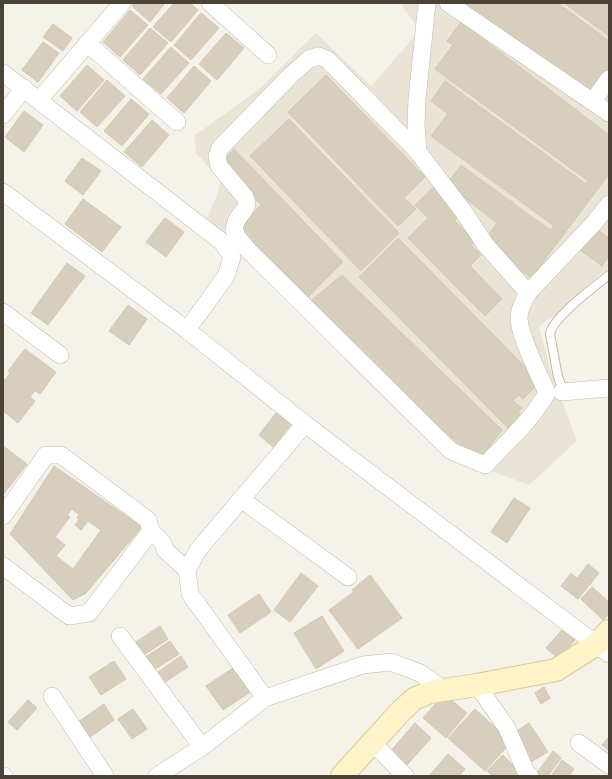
<svg xmlns="http://www.w3.org/2000/svg" width="612" height="779" viewBox="0 0 612 779" font-family="Mulish,sans-serif">
<style>
.residential{fill:#eae4d6}
.building{fill:#d8cebd;stroke:#d3c7b0;fill-rule:evenodd}
.lines{fill:none;stroke-linecap:round;stroke-linejoin:round}
.lane-casing{stroke:#c2baaa;stroke-width:10}
.street-casing{stroke:#c2baaa;stroke-width:18}
.secondary-casing{stroke:#d8c996;stroke-width:24}
.lane{stroke:#fff;stroke-width:8}
.street{stroke:#fff;stroke-width:17}
.secondary{stroke:#fff4c9;stroke-width:22}
</style>
<rect width="100%" height="100%" fill="#f5f2e9"/>
<!-- residential -->
<polygon class="residential" points="400,3 609,3 609,80 602,89 609,98 609,266 555,315 539,326 551,372 577,441 529,485 450,455 397,410 371,385 287,295 206,220 218,193 220,180 196,153 194,136 258,90 316,33 371,86 420,30"/>
<!-- building -->
<g class="building">
<polygon points="135,3 165,3 150,22 132,6"/>
<polygon points="174,3 190,3 198,10 171,42 153,27"/>
<polygon points="464,3 558,3 609,41 609,67 589,96"/>
<polygon points="564,3 609,3 609,36"/>
<polygon points="130,10 148,25 120,57 103,42"/>
<polygon points="201,13 219,28 191,60 174,45"/>
<polygon points="461,22 609,135 609,174 531,278 484,241 497,223 447,184 461,165 550,230 554,226 431,136 448,114 431,101 445,81 586,184 588,181 435,69 453,45 447,41"/>
<polygon points="53,24 72,38 63,51 43,37"/>
<polygon points="150,28 168,43 140,75 123,60"/>
<polygon points="226,33 244,48 217,80 199,64"/>
<polygon points="43,42 59,53 38,82 22,70"/>
<polygon points="171,47 189,63 161,94 143,79"/>
<polygon points="87,65 104,80 77,111 60,96"/>
<polygon points="194,66 211,81 184,113 167,98"/>
<polygon points="326,75 425,177 404,198 416,209 398,226 288,112"/>
<polygon points="107,80 125,96 97,127 80,112"/>
<polygon points="131,99 149,114 122,146 104,131"/>
<polygon points="24,111 43,125 24,152 5,137"/>
<polygon points="289,119 399,233 361,271 250,156"/>
<polygon points="152,120 169,135 142,167 124,152"/>
<polygon points="234,149 343,262 305,300 236,229 261,205 223,166 224,160"/>
<polygon points="82,158 101,171 83,195 65,181"/>
<polygon points="435,186 462,213 454,220 475,241 471,245 481,255 470,266 502,299 485,316 408,238 428,218 415,205"/>
<polygon points="83,199 121,227 102,252 65,224"/>
<polygon points="165,218 184,232 166,257 146,242"/>
<polygon points="595,228 609,238 609,256 602,266 579,249"/>
<polygon points="398,238 540,382 523,399 519,395 512,401 522,408 518,412 525,421 512,432 359,277"/>
<polygon points="67,263 85,276 48,325 31,313"/>
<polygon points="342,275 502,430 478,461 378,372 308,303"/>
<polygon points="128,305 147,319 129,345 109,331"/>
<polygon points="25,349 56,372 40,394 35,391 30,397 35,401 18,423 3,411 3,378 5,380 10,373 8,371"/>
<polygon points="279,409 294,421 273,447 259,435"/>
<polygon points="3,446 27,464 3,495"/>
<path d="M54,466l88,61 -56,66 -13,7 -63,-66zM72,509l7,6 -2,3 2,2 -4,5 6,5 7,-9 13,9 -28,39 -17,-13 9,-11 -10,-8 15,-20 -3,-2z"/>
<polygon points="514,498 530,508 507,543 491,532"/>
<polygon points="588,564 599,573 578,599 561,586 571,573 577,578"/>
<polygon points="301,573 318,586 290,622 274,610"/>
<polygon points="370,575 402,618 358,649 329,610 354,592 352,590"/>
<polygon points="592,587 609,602 609,614 603,620 581,599"/>
<polygon points="259,594 271,612 240,633 228,615"/>
<polygon points="322,616 344,651 316,669 294,633"/>
<polygon points="568,623 580,634 559,659 546,648"/>
<polygon points="160,626 168,639 141,657 133,644"/>
<polygon points="170,641 179,654 152,671 144,658"/>
<polygon points="181,656 188,667 162,684 155,674"/>
<polygon points="114,661 126,679 101,695 89,677"/>
<polygon points="236,666 252,691 223,710 206,686"/>
<polygon points="544,687 550,698 541,704 535,693"/>
<polygon points="444,694 467,713 446,738 423,718"/>
<polygon points="28,700 37,708 17,730 8,722"/>
<polygon points="104,704 114,720 89,738 78,722"/>
<polygon points="133,709 147,729 132,739 118,719"/>
<polygon points="475,709 511,742 485,771 448,738"/>
<polygon points="415,723 431,738 406,766 390,752"/>
<polygon points="529,723 548,752 529,763 512,734"/>
<polygon points="609,737 609,751 602,745"/>
<polygon points="553,751 561,758 548,776 536,776 535,775"/>
<polygon points="448,754 465,769 459,776 429,776"/>
<polygon points="503,755 520,772 516,776 492,776 487,771"/>
<polygon points="562,760 574,769 569,776 551,776"/>
</g>
<g class="lines">
<defs>
<path id="lane" d="M564,392l-6,-15 -8,-43c2,-16 45,-48 59,-59"/>
<g id="street">
<polyline points="210,3 268,55"/>
<polyline points="427,3 417,99 416,125 418,152 463,211 485,244 528,293"/>
<polyline points="448,3 609,113"/>
<polyline points="87,43 177,122"/>
<polyline points="3,73 222,242 232,257 226,276 187,330"/>
<polyline points="39,100 122,3"/>
<polyline points="593,101 609,79"/>
<polyline points="3,115 24,88"/>
<path d="M418,152l-90,-92 -9,-4 -10,3 -18,16 -71,73 -3,8 2,10 26,31c5,12 -3,13 -8,23 -2,3 -2,7 -3,10l4,8 11,13 202,200 34,14c22,-23 46,-44 62,-72 -8,-19 -29,-59 -28,-77 1,-8 5,-16 9,-23l66,-70 15,-19"/>
<polyline points="3,192 187,330 305,424 609,654"/>
<polyline points="3,312 60,355"/>
<polyline points="562,392 609,388"/>
<polyline points="241,499 348,577"/>
<polyline points="3,516 46,455 61,455 148,520 151,531 89,613 69,616 3,566"/>
<polyline points="151,531 163,543 165,550 187,570"/>
<polyline points="120,636 202,747"/>
<polyline points="477,685 507,728 526,772 530,776"/>
<polyline points="52,696 105,776"/>
<polyline points="265,698 190,594 187,570 198,550 305,424"/>
<polyline points="372,742 405,776"/>
<polyline points="579,743 609,765"/>
<polyline points="3,776 4,776"/>
<polyline points="157,776 202,747 265,698 363,665 391,662 420,673 444,690"/>
</g>
<polyline id="secondary" points="342,776 401,711 414,699 430,692 477,685 556,670 597,644 609,631"/>
</defs>
<!-- lane casing -->
<use href="#lane" class="lane-casing"/>
<!-- street casing -->
<use href="#street" class="street-casing"/>
<!-- secondary casing -->
<use href="#secondary" class="secondary-casing"/>
<!-- lane -->
<use href="#lane" class="lane"/>
<!-- street -->
<use href="#street" class="street"/>
<!-- secondary -->
<use href="#secondary" class="secondary"/>
</g>
<!-- border -->
<rect width="612" height="779" fill="none" stroke="#4a4336" stroke-width="8"/>
</svg>
